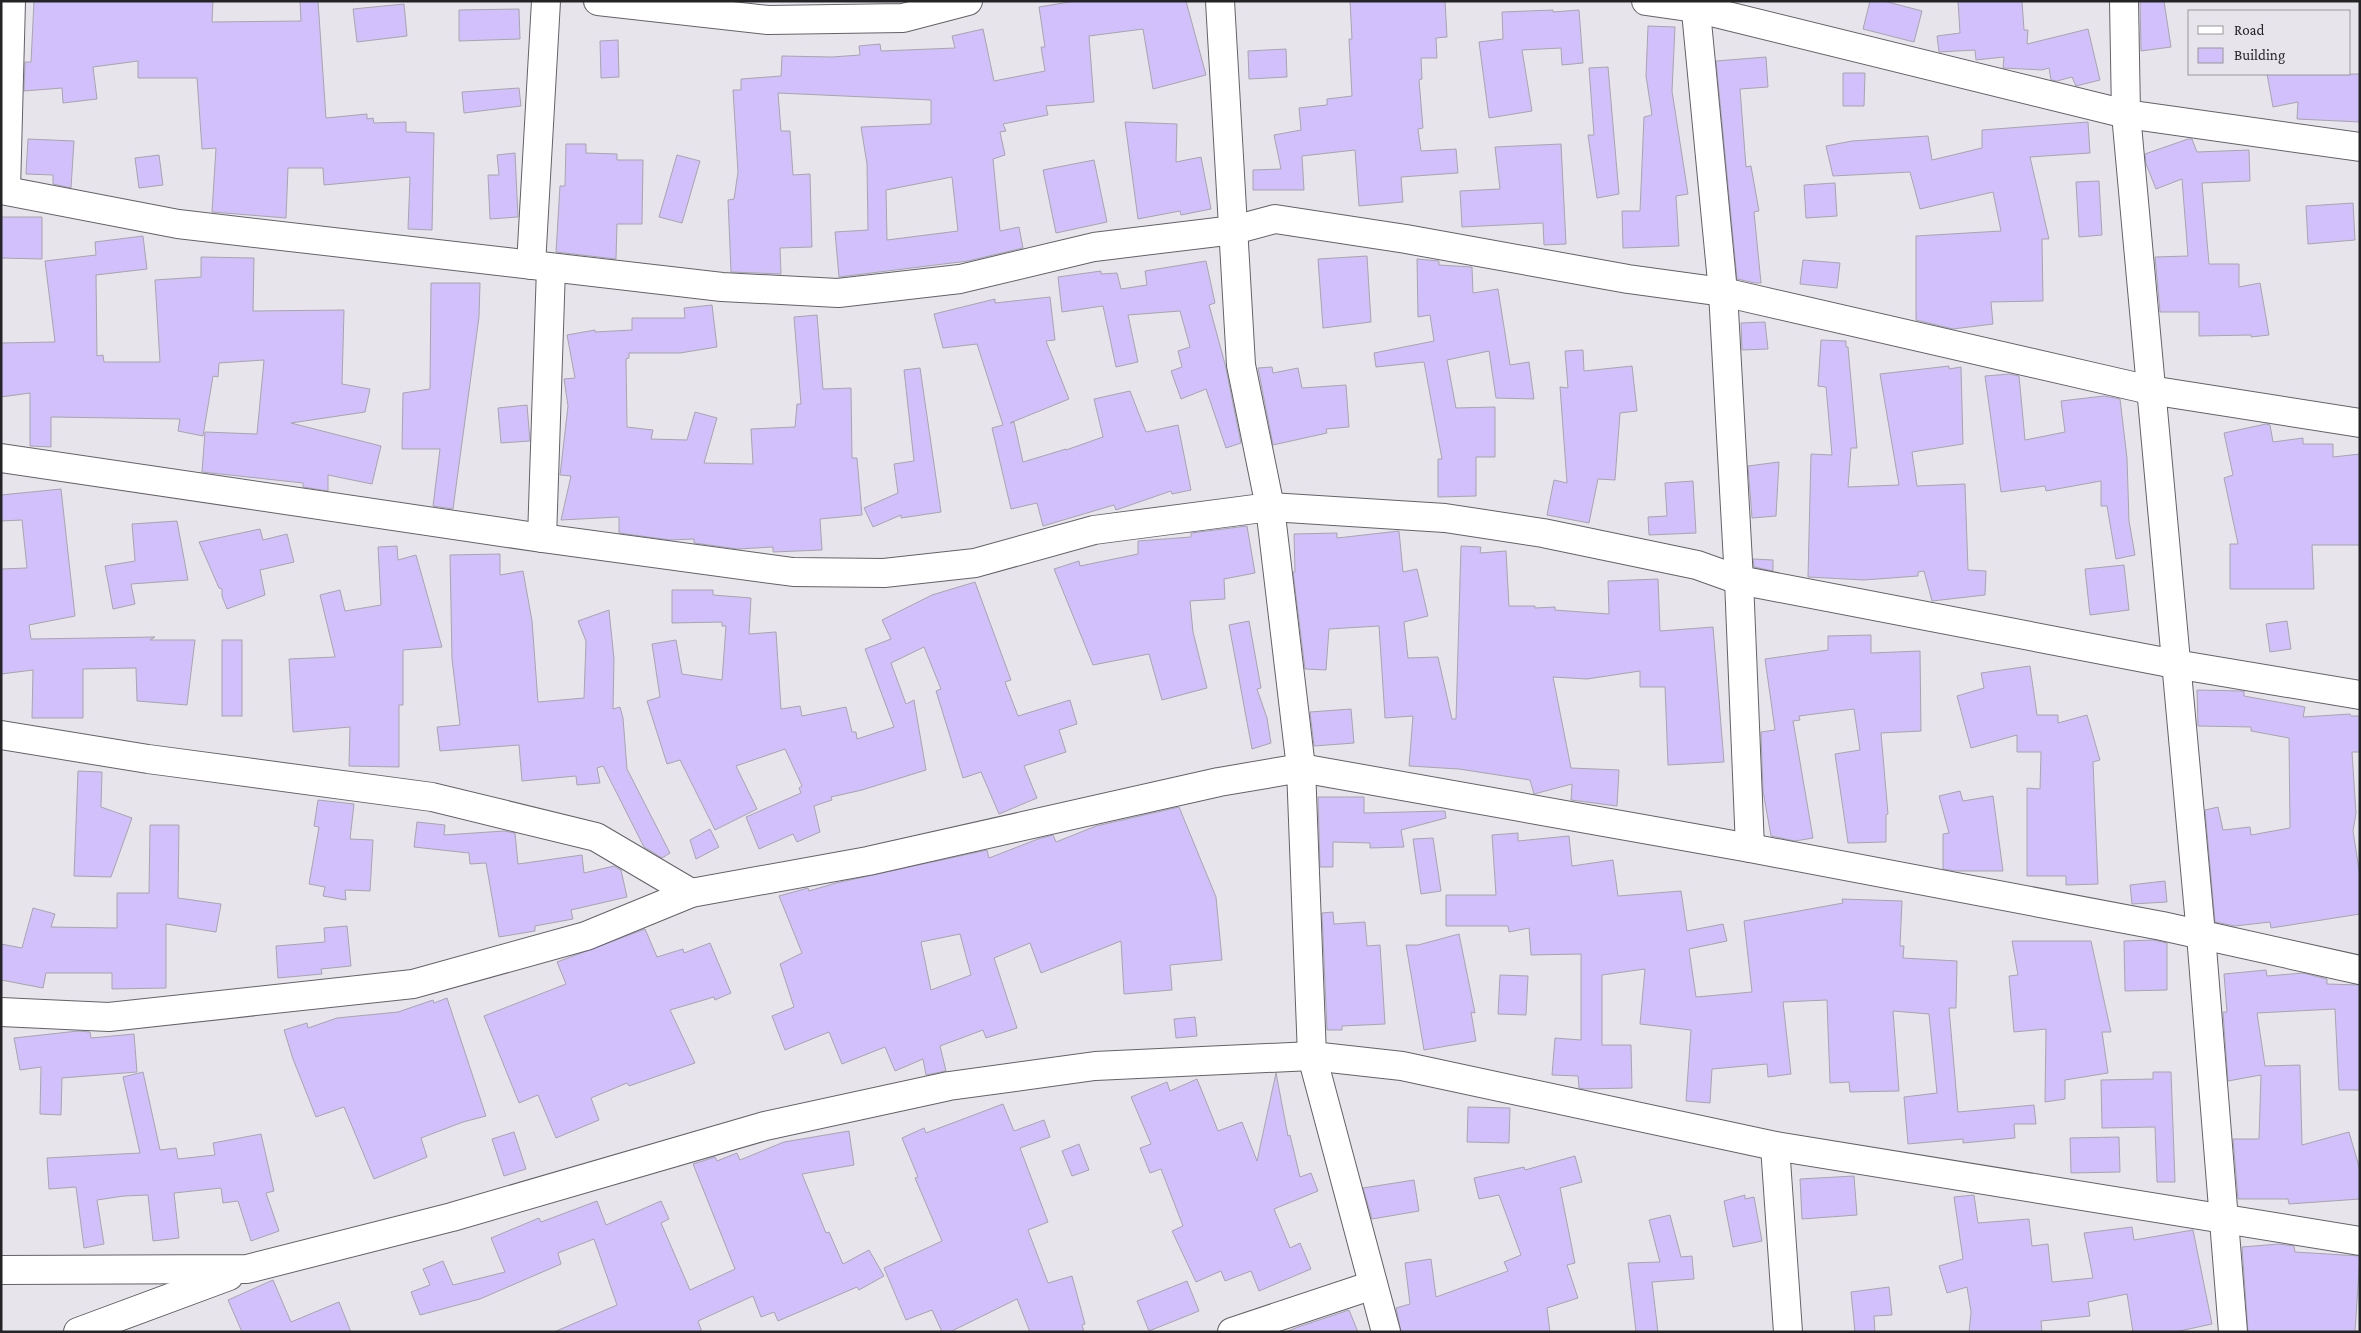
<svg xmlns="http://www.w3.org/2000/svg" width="2361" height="1333" viewBox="0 0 2361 1333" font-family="'Crimson Pro',serif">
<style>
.building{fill:#d1c0fb;stroke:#a7a6ab;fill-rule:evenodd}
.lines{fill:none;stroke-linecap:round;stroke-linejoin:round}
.minor-casing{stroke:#646267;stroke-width:30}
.minor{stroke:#fff;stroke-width:28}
</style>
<rect width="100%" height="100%" fill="#e7e5eb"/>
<!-- building -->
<g class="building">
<polygon points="34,1 213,1 212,22 301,21 300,1 318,1 326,118 367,114 367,119 373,118 374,123 406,122 406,132 434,133 432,230 408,229 410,177 324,185 323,168 288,168 286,218 212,212 216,148 202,149 197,78 138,78 138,61 93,67 97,99 63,103 62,88 24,91 25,62 31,62"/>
<path d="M1075,1h111l20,74 -53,14 -10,-60 -54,7 5,66 -48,4 2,9 -45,9 3,7 -6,1 5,23 -12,4 7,72 19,-4 4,21 -55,13 -129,16 -4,-45 33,-2 -1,-66 -6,-37 70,-3v-24l-153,-7 3,38h9l3,44 17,-1 2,73 -32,1 1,26 -50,-2 -3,-72 6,-1 4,-27 -5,-82h8v-11l40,-3 1,-20 50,1 28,-2 -1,-9 21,-2 1,7 74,-3 -3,-12 31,-7 11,52 51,-10 -4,-24h4l-6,-40zM952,177l6,54 -71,9 -1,-50z"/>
<polygon points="1350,1 1445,1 1447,37 1436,38 1437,58 1421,58 1422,79 1419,80 1423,128 1418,129 1421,151 1456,149 1458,173 1401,177 1403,202 1359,206 1355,150 1302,156 1304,190 1253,190 1253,170 1281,169 1274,135 1301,130 1299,108 1327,105 1327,99 1352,96 1349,39 1352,39"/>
<polygon points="1870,1 1884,1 1922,11 1914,42 1863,29"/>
<polygon points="1958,1 2022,1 2024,30 2028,30 2027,44 2088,29 2100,80 2076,86 2072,77 2057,81 2051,80 2049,68 2042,70 2003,68 2004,57 1976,60 1975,50 1939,52 1937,36 1960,33"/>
<polygon points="2140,1 2164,1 2171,47 2141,51"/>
<polygon points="404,4 407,36 357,42 353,9"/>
<polygon points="519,9 520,39 459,41 459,10"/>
<polygon points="1553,10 1553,12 1579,10 1583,63 1562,65 1561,48 1522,50 1532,111 1489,118 1479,42 1503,39 1502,12"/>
<polygon points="1648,26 1675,27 1672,91 1688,194 1676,196 1679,246 1623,248 1622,211 1640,211 1644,117 1652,115 1646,76"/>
<polygon points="618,40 619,77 601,78 600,41"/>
<polygon points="1286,49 1287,77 1249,79 1248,51"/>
<polygon points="1766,57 1768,87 1740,89 1746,167 1751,166 1759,211 1754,212 1761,283 1755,283 1737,279 1716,61"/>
<polygon points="1608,67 1619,194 1597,198 1588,135 1594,135 1589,68"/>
<polygon points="1843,73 1865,73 1864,106 1843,106"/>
<polygon points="2267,74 2360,74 2360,122 2297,119 2298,102 2273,107"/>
<polygon points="519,88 521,106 464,113 462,92"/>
<polygon points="1125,122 1177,124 1176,162 1201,157 1211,209 1181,215 1180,211 1138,219"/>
<polygon points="2088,122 2090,153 2030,157 2049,239 2042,239 2043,301 1991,302 1993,324 1953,329 1916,320 1916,236 2001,231 1993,192 1920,209 1910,172 1833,176 1826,146 1852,141 1928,136 1932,160 1982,148 1982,130"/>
<polygon points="28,139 74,141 71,188 53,184 53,175 26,174"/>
<polygon points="2188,139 2192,139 2197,152 2249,150 2250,181 2202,183 2209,264 2239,264 2239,287 2260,283 2269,335 2251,337 2251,335 2199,336 2199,312 2160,312 2155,257 2188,256 2182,179 2156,189 2146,164 2145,154"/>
<polygon points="566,144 586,144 586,153 617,154 617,160 643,160 642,224 617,224 616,259 556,252 560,186 565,186"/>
<polygon points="1561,144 1566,244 1544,245 1543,223 1462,227 1460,191 1500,189 1495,147"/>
<polygon points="515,153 518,217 490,219 488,175 499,175 497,155"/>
<polygon points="159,155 163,185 139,188 135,158"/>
<polygon points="677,155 700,161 682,223 659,217"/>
<polygon points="1094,160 1107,222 1056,233 1043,170"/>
<polygon points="2099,181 2102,235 2079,237 2076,182"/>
<polygon points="1835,183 1837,216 1806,218 1804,185"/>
<polygon points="2353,203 2355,240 2308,244 2306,206"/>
<polygon points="1,217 42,217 42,259 1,258"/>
<polygon points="143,236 147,269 96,275 97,356 103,355 104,362 160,362 155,280 201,277 201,257 254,258 253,311 344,310 342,384 370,389 365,412 291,423 381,446 372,484 328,475 328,491 303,487 303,483 202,472 205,432 257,434 264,360 219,363 218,377 213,376 203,436 178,431 180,419 51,417 51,447 30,446 30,393 1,397 1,343 55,342 45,261 96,255 95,242"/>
<polygon points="1367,256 1371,322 1323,328 1318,259"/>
<polygon points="1417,259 1439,261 1439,265 1472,267 1473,293 1498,289 1510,365 1529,362 1534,399 1496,398 1489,351 1447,360 1456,408 1495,407 1495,457 1476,457 1476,496 1438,497 1438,459 1442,459 1424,362 1376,367 1374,353 1434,341 1430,315 1418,317"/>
<polygon points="1803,260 1840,263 1837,288 1800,284"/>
<polygon points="1206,261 1215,303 1209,305 1225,364 1241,443 1226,448 1206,389 1181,399 1171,371 1182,367 1178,351 1190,347 1180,311 1128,315 1138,362 1116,367 1103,306 1062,312 1058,277 1101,271 1101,274 1117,273 1121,289 1147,285 1145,271"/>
<polygon points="431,283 480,283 479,317 453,509 433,506 440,449 402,449 403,393 430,389"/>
<polygon points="1050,297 1055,340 1046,341 1069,399 1010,423 1014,422 1023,462 1066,449 1066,450 1103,437 1094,399 1130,391 1146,432 1178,425 1191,490 1172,494 1171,491 1116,510 1114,505 1043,526 1037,503 1011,509 992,428 1003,425 977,344 943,348 934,314 995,299 995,303"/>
<polygon points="712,305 717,347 680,353 629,353 629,358 626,359 627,427 653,430 651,439 687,440 695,412 717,418 704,463 753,464 751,429 795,427 797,404 801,404 794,317 817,315 823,389 851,388 852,458 857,458 862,515 820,519 822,550 773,552 773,547 738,549 694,543 694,539 670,540 619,533 619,517 561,520 571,476 560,475 568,406 564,379 575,378 567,335 595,330 595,332 632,330 632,318 685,318 684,308"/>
<polygon points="1765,322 1768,349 1742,350 1741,323"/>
<polygon points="1821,340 1846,341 1846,347 1848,347 1857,448 1851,448 1848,487 1899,485 1880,374 1949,366 1949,369 1961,367 1963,444 1912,452 1917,486 1965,484 1968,570 1986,571 1985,595 1932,601 1924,571 1918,572 1918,576 1864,580 1808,577 1811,454 1832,455 1826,387 1818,386"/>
<polygon points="1583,350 1584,371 1632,366 1637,411 1620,413 1615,480 1598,479 1589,523 1547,515 1554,480 1567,483 1560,387 1568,388 1565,351"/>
<polygon points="1272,367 1273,373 1298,368 1302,388 1346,385 1349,427 1326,429 1327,433 1273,445 1258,368"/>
<polygon points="920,368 941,512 901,518 901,515 873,527 864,508 898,493 894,464 914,461 904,370"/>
<polygon points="2009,374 2019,376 2025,440 2065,432 2061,401 2104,396 2120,399 2127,458 2129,521 2135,555 2116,559 2107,506 2101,506 2101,481 2046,491 2045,486 2001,492 1985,376"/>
<polygon points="527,405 530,441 501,443 498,408"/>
<polygon points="2266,424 2270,425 2273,442 2303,438 2303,444 2333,444 2333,457 2360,454 2360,545 2312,545 2314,589 2230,589 2230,544 2238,544 2224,478 2233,475 2224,433"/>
<polygon points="1779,462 1776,516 1752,518 1748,466"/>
<polygon points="1693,481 1696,533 1649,535 1648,517 1667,516 1665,483"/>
<polygon points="61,489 75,616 29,625 31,639 155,637 150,640 195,640 187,705 137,701 136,668 83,669 83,718 32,718 33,670 1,674 1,569 27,568 22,520 1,521 1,495"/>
<polygon points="177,521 188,580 131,584 135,604 113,609 105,566 135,561 132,524"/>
<polygon points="1247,526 1255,573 1224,579 1225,599 1190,601 1193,632 1207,688 1162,700 1149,654 1093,665 1054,569 1079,561 1080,566 1138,554 1138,541 1191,537 1191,533"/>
<polygon points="260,529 263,540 287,534 294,562 260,570 265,595 227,609 222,596 222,589 219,588 199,542"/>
<polygon points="1399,531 1403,572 1417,569 1428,616 1404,622 1408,658 1438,657 1452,719 1456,719 1461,546 1481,547 1480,553 1506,551 1509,606 1535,606 1535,608 1555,607 1555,610 1609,614 1608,581 1658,579 1660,631 1713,627 1724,762 1668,765 1665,687 1640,687 1640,671 1587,679 1553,677 1571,768 1619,770 1617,806 1571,800 1572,784 1534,794 1530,780 1459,769 1409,766 1413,716 1385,718 1379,626 1329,629 1326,670 1305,669 1293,572 1295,572 1294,534 1337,533 1337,538"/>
<polygon points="397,546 398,560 416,555 442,647 403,650 403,705 399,705 399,767 349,766 350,727 293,732 289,659 335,657 320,595 340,590 345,611 381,605 378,547"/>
<polygon points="500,554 500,575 523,571 532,621 538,702 584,698 586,641 578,621 609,610 614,659 613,709 620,707 623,718 627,769 670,853 662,858 644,847 603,766 597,768 600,783 577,785 576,776 522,781 519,745 440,751 437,727 460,725 452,659 450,555"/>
<polygon points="1753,559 1773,560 1773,571 1754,567"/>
<polygon points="2124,565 2129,610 2090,615 2085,569"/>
<polygon points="975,582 1011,680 1005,682 1018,716 1070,700 1077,724 1059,730 1066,752 1024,766 1037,798 999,814 981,772 963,778 936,691 941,689 924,647 891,663 906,704 914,700 926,770 862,790 831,797 832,800 814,806 820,832 797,842 793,834 759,849 746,817 801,793 799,788 802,786 785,749 736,766 757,809 715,830 680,760 667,764 647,701 660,697 652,644 676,640 682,674 722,680 726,626 722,626 722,622 672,623 672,590 713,590 713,595 751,598 749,634 776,632 781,709 800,706 802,716 846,707 852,732 856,732 857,739 894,727 865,649 891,639 882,620 932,595"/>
<polygon points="1249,621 1261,688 1257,689 1267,718 1271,743 1252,749 1229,625"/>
<polygon points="2287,621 2291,649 2270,652 2266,624"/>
<polygon points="1871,635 1871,653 1920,651 1921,731 1881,733 1888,814 1886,815 1886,842 1848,843 1835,754 1860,750 1854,709 1799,716 1800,720 1793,721 1813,838 1795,841 1771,836 1763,791 1761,732 1775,730 1765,659 1828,650 1828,636"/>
<rect x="222" y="640" width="20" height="76"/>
<polygon points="2030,666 2037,715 2058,715 2058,723 2087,715 2100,760 2093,762 2098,884 2066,885 2066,876 2027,876 2027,788 2040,789 2041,752 2017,752 2017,735 1971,748 1957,696 1984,688 1981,673"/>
<polygon points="2197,690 2244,691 2244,696 2305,707 2303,717 2350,714 2351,716 2360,716 2360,752 2352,752 2356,813 2353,831 2360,876 2360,914 2271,928 2270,922 2235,926 2215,922 2205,810 2218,807 2223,830 2250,827 2251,835 2290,828 2289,738 2251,731 2251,727 2198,726"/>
<polygon points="1351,709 1354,743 1314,746 1310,712"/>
<polygon points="78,771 102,772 101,807 132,818 111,877 74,876"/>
<polygon points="1960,791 1963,801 1993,796 2003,871 1955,871 1943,869 1943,834 1949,833 1939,796"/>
<polygon points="1318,797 1364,797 1364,813 1445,811 1446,818 1401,830 1404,847 1370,848 1370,843 1333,842 1333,867 1320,867"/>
<polygon points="318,800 354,804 350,839 373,840 370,891 345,890 346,900 323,896 325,887 309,884 319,827 314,826"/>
<path d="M1179,807l37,90 6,63 -52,5 2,25 -48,4 -3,-53 -80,32 -11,-30 -36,15 23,70 -31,10 -3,-8 -43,16 6,25 -20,4 -3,-16 -28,12 -10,-24 -43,17 -13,-32 -44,18 -13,-34 22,-9 -14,-43 22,-11 -23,-57 29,-8 1,3 27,-8 151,-33 2,8 49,-19 15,-4 3,7 40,-16zM960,934l11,41 -40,15 -10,-48z"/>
<polygon points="417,822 445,825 444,835 504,831 515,833 518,864 582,855 584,873 614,866 621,870 627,897 571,910 573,919 535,926 535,931 499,937 486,863 470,864 469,853 414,847"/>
<polygon points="150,825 179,825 178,898 221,904 216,932 166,924 166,988 112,989 112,973 46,973 43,988 1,980 1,944 22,948 33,908 55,914 51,927 117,928 117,893 149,893"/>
<polygon points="710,829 719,847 696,859 690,840"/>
<polygon points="1518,833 1518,841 1569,836 1572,866 1613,860 1618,896 1681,891 1687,931 1723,924 1727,941 1689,949 1696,997 1752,992 1744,921 1843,903 1842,899 1902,901 1900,946 1904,946 1903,958 1957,961 1956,1008 1949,1008 1958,1112 2034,1105 2036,1124 2014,1124 2015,1138 1963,1143 1963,1139 1908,1144 1904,1097 1937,1093 1929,1014 1893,1011 1899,1091 1850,1092 1849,1082 1830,1083 1827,1000 1783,1002 1791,1074 1768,1077 1767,1064 1712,1069 1710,1103 1686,1101 1691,1030 1640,1024 1645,969 1602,975 1602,1045 1631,1045 1632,1088 1585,1089 1579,1088 1578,1076 1552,1075 1555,1038 1581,1040 1581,954 1531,955 1529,928 1509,932 1508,926 1446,926 1446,895 1496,895 1492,835"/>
<polygon points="1433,838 1441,891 1421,894 1413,839"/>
<polygon points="2165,881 2167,902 2132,904 2130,885"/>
<polygon points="1333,912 1334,924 1365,922 1367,946 1380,945 1385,1024 1342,1026 1342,1030 1327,1030 1322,913"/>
<polygon points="347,926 351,966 321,969 322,974 278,978 276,946 325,942 324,928"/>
<polygon points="645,929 657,957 683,949 684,953 710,943 731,993 715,1000 714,997 670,1010 695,1063 629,1086 627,1083 591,1098 599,1120 556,1138 538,1095 519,1103 484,1016 566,984 557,962"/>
<polygon points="1459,934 1475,1013 1471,1012 1476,1041 1424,1050 1406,945 1418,945"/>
<polygon points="2154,940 2167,943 2167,990 2125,991 2124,941"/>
<polygon points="2012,941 2091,941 2111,1032 2102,1032 2108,1073 2065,1080 2065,1099 2045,1102 2046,1029 2014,1032 2009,976 2018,975"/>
<polygon points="2266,970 2267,976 2303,973 2327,979 2327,984 2360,985 2360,1090 2339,1090 2335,1009 2257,1013 2265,1066 2300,1065 2302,1145 2349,1132 2360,1170 2360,1199 2289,1204 2288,1199 2238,1199 2233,1139 2259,1139 2261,1075 2228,1081 2223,1012 2227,1012 2224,974"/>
<polygon points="1500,975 1528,976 1526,1015 1498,1014"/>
<polygon points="447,998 486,1116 463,1122 421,1138 427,1157 374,1179 344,1107 316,1117 293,1059 284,1030 307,1023 308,1028 337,1018 398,1012 433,1000 434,1003"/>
<polygon points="1195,1017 1197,1036 1176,1038 1174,1019"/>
<polygon points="78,1031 90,1032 91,1038 134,1034 137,1072 62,1078 61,1115 40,1114 41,1067 20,1070 14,1038"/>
<polygon points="143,1072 160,1150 176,1148 178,1159 215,1155 213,1143 261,1134 274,1191 266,1193 279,1231 251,1241 238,1201 223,1203 221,1188 174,1193 179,1238 153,1241 148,1195 124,1196 97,1200 104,1244 84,1248 76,1187 49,1189 47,1158 140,1153 123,1077"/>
<polygon points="2153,1072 2171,1072 2175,1182 2157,1182 2155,1127 2102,1128 2101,1080 2153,1079"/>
<polygon points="1276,1073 1288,1136 1290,1135 1300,1177 1311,1173 1318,1191 1274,1209 1290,1248 1300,1243 1311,1269 1259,1291 1251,1271 1225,1281 1221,1271 1196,1282 1172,1231 1183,1226 1161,1169 1150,1173 1140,1148 1151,1144 1131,1097 1167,1082 1170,1091 1197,1079 1218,1131 1242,1122 1257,1161"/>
<polygon points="1003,1104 1014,1131 1044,1120 1050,1137 1020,1148 1048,1222 1028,1230 1048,1283 1072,1276 1085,1324 1082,1325 1084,1332 1030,1332 1017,1299 950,1332 942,1332 932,1310 906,1320 884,1268 942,1241 915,1178 918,1177 902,1138 924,1128 926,1133"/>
<polygon points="1468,1107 1510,1108 1509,1143 1467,1142"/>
<polygon points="849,1131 854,1165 802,1174 826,1233 829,1232 843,1264 869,1250 884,1276 859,1290 857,1287 778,1321 774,1312 761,1317 753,1296 698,1321 702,1332 554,1332 617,1305 594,1239 558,1253 561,1264 480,1299 420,1315 411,1292 430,1285 423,1269 443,1261 453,1285 505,1272 491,1238 539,1218 541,1222 597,1201 606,1225 661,1201 669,1219 661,1223 690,1290 735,1269 693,1164 715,1157 717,1161 737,1153 740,1160 784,1142"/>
<polygon points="514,1132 526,1169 504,1176 492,1139"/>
<polygon points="2119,1137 2120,1172 2071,1173 2070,1138"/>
<polygon points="1079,1144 1089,1170 1072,1176 1062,1151"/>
<polygon points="1575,1156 1582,1182 1560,1188 1575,1263 1567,1265 1578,1298 1547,1308 1550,1332 1401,1332 1396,1308 1410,1304 1405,1263 1431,1259 1436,1297 1508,1271 1504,1262 1521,1255 1499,1195 1479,1199 1474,1178 1524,1167 1525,1170"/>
<polygon points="1854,1176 1857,1215 1802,1219 1800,1179"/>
<polygon points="1414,1180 1419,1211 1372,1219 1363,1188"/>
<polygon points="1745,1195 1745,1199 1754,1197 1762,1241 1733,1247 1724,1201"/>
<polygon points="1974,1195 1978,1223 2029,1219 2032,1246 2048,1244 2052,1282 2093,1278 2084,1233 2132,1227 2134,1240 2193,1230 2212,1324 2175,1332 2133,1332 2127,1294 2088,1302 2090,1316 2041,1321 2042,1332 1969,1332 1971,1312 1967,1287 1947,1293 1939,1266 1963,1259 1954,1197"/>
<polygon points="1670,1215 1681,1257 1692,1256 1694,1279 1652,1282 1658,1332 1636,1332 1628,1263 1660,1262 1649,1220"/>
<polygon points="2279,1244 2294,1246 2295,1252 2360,1256 2355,1332 2248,1332 2242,1247"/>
<polygon points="273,1280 291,1322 339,1302 351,1332 242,1332 228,1300"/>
<polygon points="1187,1281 1199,1311 1149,1331 1137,1301"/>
<polygon points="1889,1287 1892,1315 1874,1316 1875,1332 1855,1332 1851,1292"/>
<polygon points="1349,1310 1358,1332 1286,1332 1298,1327"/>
</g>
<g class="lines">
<defs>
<g id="minor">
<polyline points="598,1 768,20 903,18 968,1"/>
<polyline points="1220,1 1241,365 1270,507 1301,768 1312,1056 1386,1332"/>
<polyline points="1646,1 1695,8 2126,114 2360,147"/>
<polyline points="1695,1 1723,292 1739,580 1750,848"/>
<polyline points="2124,1 2126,114 2201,935 2233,1332"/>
<polyline points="1,190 178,224 722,287 838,293 960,279 1094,247 1234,230 1275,219 1406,239 1628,279 1723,292 2150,390 2360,423"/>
<polyline points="6,190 11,1"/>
<polyline points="531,265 546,1"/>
<polyline points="1,458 542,538 793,572 884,573 975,563 1094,530 1270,507 1445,518 1543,533 1697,565 1739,580 2175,664 2360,695"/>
<polyline points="542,538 551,268"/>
<polyline points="1,735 148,759 432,797 596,837 691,893"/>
<polyline points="1,1012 109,1017 413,984 586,936 691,893 868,861 1219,782 1301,768 1750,848 2162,926 2360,970"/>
<polyline points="1775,1146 1788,1332"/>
<polyline points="1,1270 247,1269 452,1217 765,1126 949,1086 1095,1066 1312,1056 1402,1066 1775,1146 2360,1241"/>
<polyline points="78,1332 229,1276"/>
<polyline points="1232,1332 1373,1285"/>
</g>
</defs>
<!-- minor casing -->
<use href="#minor" class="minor-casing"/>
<!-- minor -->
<use href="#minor" class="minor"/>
</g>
<!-- border -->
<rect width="2361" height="1333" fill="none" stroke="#242426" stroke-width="5"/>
<!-- legend -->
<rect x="2188" y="10" width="162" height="65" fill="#e7e5eb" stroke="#99989c"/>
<rect x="2198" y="26" width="25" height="8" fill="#ffffff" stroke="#99989c"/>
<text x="2234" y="35" font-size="15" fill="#242426">Road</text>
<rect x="2198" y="48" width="25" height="15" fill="#d1c0fb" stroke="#99989c"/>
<text x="2234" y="60" font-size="15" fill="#242426">Building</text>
</svg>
